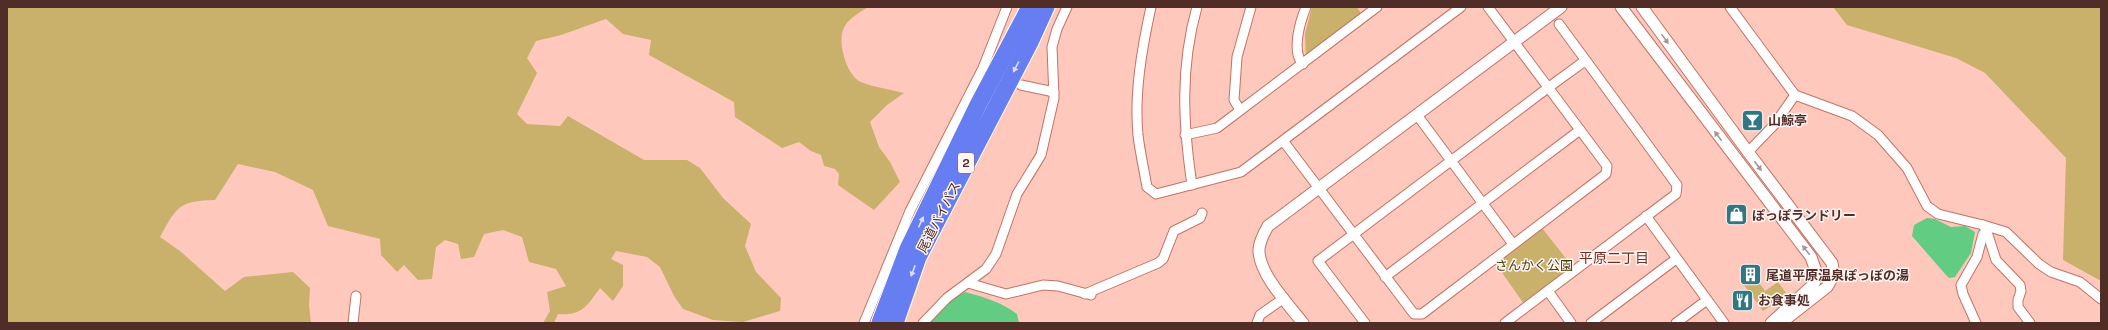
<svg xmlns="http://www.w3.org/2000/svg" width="2108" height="330" viewBox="0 0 2108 330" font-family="'Space Grotesk','Noto Sans JP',sans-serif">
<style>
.green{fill:#c9b16b}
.water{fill:#63cc83}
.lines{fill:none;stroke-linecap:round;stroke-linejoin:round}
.minor-casing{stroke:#c47263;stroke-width:11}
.tertiary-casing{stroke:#c47263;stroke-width:13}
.motorway-casing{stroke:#fff;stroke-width:19}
.minor{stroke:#fff;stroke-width:9}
.tertiary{stroke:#fff;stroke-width:11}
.motorway{stroke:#667ef1;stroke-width:17}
.oneway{fill:#a89693}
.oneway2{fill:#e0def3}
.labels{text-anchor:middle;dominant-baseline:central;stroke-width:3;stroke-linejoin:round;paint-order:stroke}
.shield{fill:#fff6f4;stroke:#846964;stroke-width:1}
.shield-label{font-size:12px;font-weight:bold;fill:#502d27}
.poi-label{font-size:13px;font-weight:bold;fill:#502d27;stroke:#fff6f4;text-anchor:start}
.street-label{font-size:13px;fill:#502d27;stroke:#fff6f4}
.park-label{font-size:13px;fill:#4b3b07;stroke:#fff6f4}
.neighbourhood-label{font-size:14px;fill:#762d20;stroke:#fff6f4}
</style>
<rect width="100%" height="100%" fill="#fec8bd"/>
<!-- green -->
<g class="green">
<path d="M7,7h861c-9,6 -21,12 -25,23 -5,13 3,43 16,51 9,5 34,9 45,12l-17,12 -17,17 9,25 11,15 10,20 -26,28 -36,-25 1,-11 -4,-5 -11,-3 -3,-11 -10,-4 -12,-9 -17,6 -47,-31 -1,-15 -85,-47 2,-15 -28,-6 -17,-15 -45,16 -25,6 -9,17 10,15 -20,41 10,10 33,2 8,-10 76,44h43l13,8 23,30 28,26 -6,22 11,26 25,26 -1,13 -37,11 -30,-2 -30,-11 -9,-13 -14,-29 -13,-10 -31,-6 -5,8 12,6v21l-10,15 -13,-13c-13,18 -18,28 -42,26l-4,9h-11l7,-12 -3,-19 19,-6 -10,-17 -27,-7 -7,-25 -19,-7 -19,4 -10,23 -13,2 -3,-15 -13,-4 -9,7 -4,32 -14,1 -14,-15 -7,7 -16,-17 -1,-16 -52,-13 -15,-36 -38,-18 -37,-8 -23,36c-36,1 -38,6 -55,37l20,14 45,40 19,-14 49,-5 17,16 -1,17 2,18h-304z"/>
<polygon points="1312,7 1357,7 1362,15 1306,60 1305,34"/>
<polygon points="1833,7 2101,7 2101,281 2063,260 2066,158 1985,73 1956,58 1847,25"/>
<polygon points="1542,228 1572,266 1524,304 1496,264"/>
<polygon points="1755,277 1765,291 1778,282 1787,294 1789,292 1790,294 1763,311 1744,285"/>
</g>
<!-- water -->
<g class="water">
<polygon points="1927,218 1935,219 1951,227 1965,226 1975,232 1971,253 1955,277 1949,278 1946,275 1912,236 1914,225"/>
<path d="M965,292c19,5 36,10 52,22l2,9h-91l27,-26z"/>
</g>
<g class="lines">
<defs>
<g id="minor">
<path d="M1151,7c-9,41 -17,86 -13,128 2,17 6,35 9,52l9,7 85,-22 220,-165"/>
<polyline points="1730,7 1795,95 1774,125 1748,152"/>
<polyline points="1559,24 1587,62"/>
<path d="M1303,64c-12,-12 -3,-42 3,-57"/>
<polyline points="1021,85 1054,92"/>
<polyline points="1795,95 1852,116 1878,135 1907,168 1927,206 1938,214 1983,225 1987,232 1996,260 2020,285 2021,291 2018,300 2018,307 2030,323"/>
<polyline points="1240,110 1234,100 1237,57 1251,7"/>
<polyline points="1417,115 1513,244"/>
<polyline points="1185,135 1217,128 1377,7"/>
<polyline points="1284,142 1414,314 1422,314 1606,174 1607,166 1488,7"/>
<path d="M1192,185c-9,-61 -12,-118 5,-178"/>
<polyline points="1646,216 1724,323"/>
<polyline points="1983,225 2006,232 2039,264 2051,272 2080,282 2101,299"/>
<polyline points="1385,277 1580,130"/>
<polyline points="968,283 1006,294 1043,285 1058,286 1091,295"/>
<polyline points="1548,291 1571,323"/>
<polyline points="1085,294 1158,263 1163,259 1174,231 1200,218 1202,213"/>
<polyline points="353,323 356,296"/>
<polyline points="864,323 910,211 983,68 1007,7"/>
<polyline points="923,323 947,298 986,269 996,254 1017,194 1041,155 1054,98 1052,47 1057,29 1067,7"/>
<polyline points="1257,323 1260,315 1284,298"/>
<polyline points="1365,323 1318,261 1549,87 1582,63 1587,62 1677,185 1676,194 1505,323"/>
<polyline points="1591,323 1676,259"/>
<polyline points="1676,323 1707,300"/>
<polyline points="1976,323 1963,294 1961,285 1977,257 1983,234 1987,232"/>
</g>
<g id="tertiary">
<polyline points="1621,7 1811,257 1817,274 1814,284 1771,323"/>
<polyline points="1642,7 1748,152 1832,263 1834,275 1827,287 1781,323"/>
<path d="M1303,323c-15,-19 -45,-50 -44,-74 1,-9 5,-16 9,-23l293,-219"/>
</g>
<g id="motorway">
<polyline points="880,323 908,249 978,105 1030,7"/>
<polyline points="895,323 918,257 1030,42 1046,7"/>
</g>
</defs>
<!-- minor casing -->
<use href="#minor" class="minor-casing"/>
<!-- tertiary casing -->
<use href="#tertiary" class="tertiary-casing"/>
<!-- motorway casing -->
<use href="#motorway" class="motorway-casing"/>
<!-- minor -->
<use href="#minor" class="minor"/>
<!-- tertiary -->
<use href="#tertiary" class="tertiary"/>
<!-- motorway -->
<use href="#motorway" class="motorway"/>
</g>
<!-- one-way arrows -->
<defs><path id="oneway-solid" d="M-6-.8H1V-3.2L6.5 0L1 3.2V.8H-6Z"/></defs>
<g class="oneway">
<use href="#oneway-solid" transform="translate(1665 39) rotate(54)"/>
<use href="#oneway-solid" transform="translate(1718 136) rotate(-127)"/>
<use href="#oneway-solid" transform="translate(1758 166) rotate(53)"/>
<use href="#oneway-solid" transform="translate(1806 250) rotate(-128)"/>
</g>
<g class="oneway2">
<use href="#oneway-solid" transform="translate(1016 67) rotate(118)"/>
<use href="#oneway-solid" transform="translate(921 222) rotate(-65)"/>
<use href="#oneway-solid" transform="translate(913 271) rotate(111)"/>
</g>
<!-- icons -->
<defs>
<symbol id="bar-square" viewBox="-11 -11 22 22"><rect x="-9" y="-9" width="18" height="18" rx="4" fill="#317783" stroke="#fff6f4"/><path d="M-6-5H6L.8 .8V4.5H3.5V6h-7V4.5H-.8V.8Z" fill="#fff"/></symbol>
<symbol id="shop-square" viewBox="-11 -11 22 22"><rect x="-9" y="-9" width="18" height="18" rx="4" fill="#317783" stroke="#fff6f4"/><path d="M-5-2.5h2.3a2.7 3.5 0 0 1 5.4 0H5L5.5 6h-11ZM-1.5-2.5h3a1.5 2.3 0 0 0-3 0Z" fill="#fff"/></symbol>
<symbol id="building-square" viewBox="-11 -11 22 22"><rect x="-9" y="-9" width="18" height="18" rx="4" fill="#317783" stroke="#fff6f4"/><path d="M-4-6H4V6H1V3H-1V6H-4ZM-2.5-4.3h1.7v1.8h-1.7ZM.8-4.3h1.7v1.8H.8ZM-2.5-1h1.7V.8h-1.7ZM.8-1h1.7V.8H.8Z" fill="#fff"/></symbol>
<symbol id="restaurant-square" viewBox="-11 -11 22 22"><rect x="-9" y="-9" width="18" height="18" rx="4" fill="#317783" stroke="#fff6f4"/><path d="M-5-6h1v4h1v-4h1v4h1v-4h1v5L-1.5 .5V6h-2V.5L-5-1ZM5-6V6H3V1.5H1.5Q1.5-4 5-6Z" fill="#fff"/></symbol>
</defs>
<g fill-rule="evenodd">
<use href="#bar-square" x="1740" y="108" width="25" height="25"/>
<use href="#shop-square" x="1724" y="202" width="25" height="25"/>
<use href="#building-square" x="1738" y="262" width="25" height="25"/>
<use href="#restaurant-square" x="1730" y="288" width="25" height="25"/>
</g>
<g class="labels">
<!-- shield labels -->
<rect class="shield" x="958" y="153" width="16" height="20" rx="3"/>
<g class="shield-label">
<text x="966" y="163">2</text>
</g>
<!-- poi labels -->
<g class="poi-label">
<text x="1768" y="120">山鯨亭</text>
<text x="1752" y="215">ぽっぽランドリー</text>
<text x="1766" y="275">尾道平原温泉ぽっぽの湯</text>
<text x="1758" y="300">お食事処</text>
</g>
<!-- street labels -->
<g class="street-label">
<text transform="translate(939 217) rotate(-63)">尾道バイパス</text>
</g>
<!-- park labels -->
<g class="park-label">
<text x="1534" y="265">さんかく公園</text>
</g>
<!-- neighbourhood labels -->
<g class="neighbourhood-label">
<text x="1614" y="258">平原二丁目</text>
</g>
</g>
<!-- border -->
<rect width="2108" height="330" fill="none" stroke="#502d27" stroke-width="16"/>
</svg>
